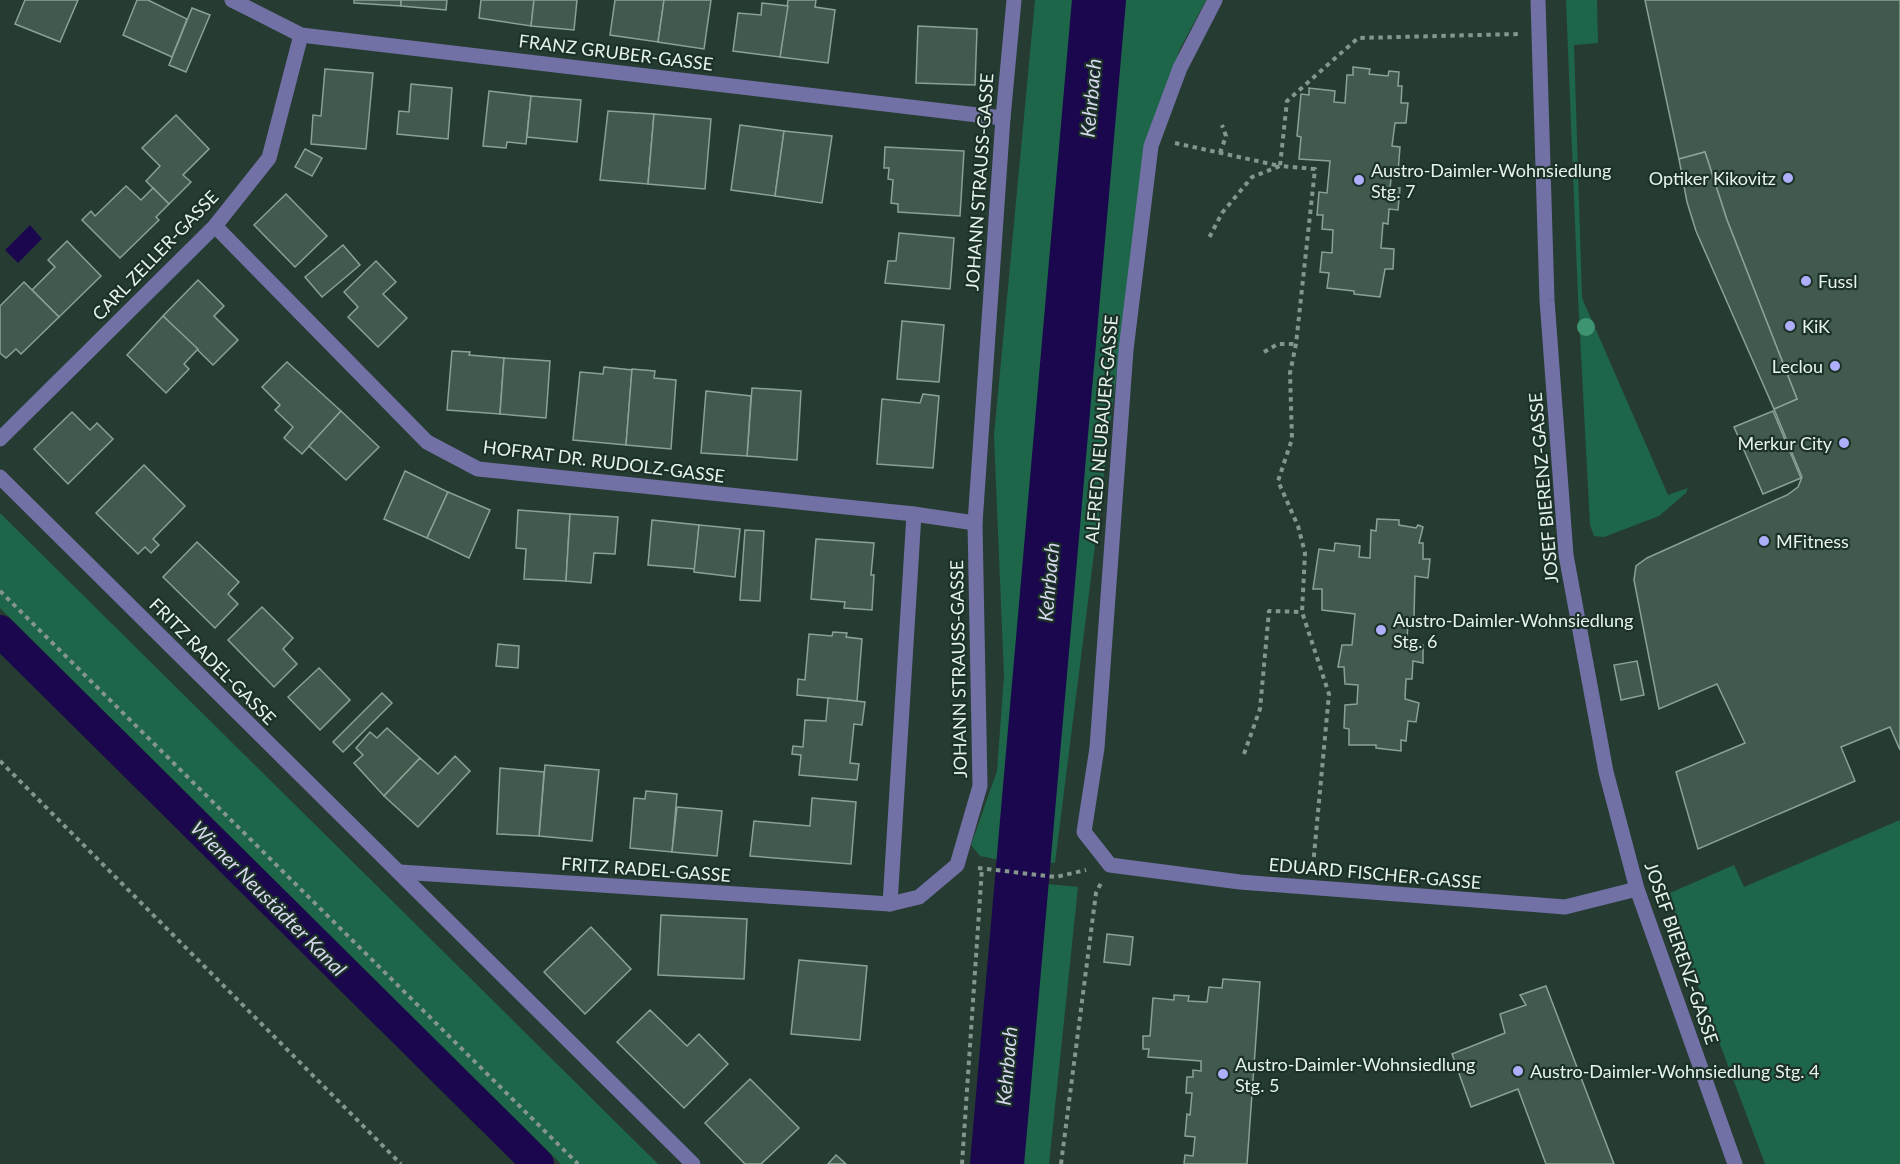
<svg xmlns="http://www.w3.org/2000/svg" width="1900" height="1164" viewBox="0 0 1900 1164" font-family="Lato,sans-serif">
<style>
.green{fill:#1e6649}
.water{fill:#1a074d}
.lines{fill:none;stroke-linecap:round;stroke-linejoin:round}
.canal{stroke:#1a074d;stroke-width:32}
.river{stroke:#1a074d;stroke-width:54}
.building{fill:#42594e;stroke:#89a295;stroke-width:1.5}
.path{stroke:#84968d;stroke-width:4;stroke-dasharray:4.5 4.5;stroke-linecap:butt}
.minor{stroke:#7271a5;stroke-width:15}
.tree{fill:#3e9370}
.poi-dot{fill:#afaefa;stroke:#1c3228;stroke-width:2}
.labels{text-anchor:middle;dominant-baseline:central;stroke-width:4.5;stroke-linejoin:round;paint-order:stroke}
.street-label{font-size:18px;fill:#e6f3ec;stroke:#1c3228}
.poi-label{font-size:18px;fill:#e6f3ec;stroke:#1c3228;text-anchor:start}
.water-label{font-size:20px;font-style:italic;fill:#d7d8ed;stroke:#1c3228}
</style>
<rect width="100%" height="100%" fill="#263c32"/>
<!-- green -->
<g class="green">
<polygon points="1035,0 1077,0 1000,860 980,856 971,845 997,771 1004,676 994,436"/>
<polygon points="1116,0 1206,0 1180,49 1146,141 1055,863 1032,861"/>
<polygon points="1566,0 1597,0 1598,43 1574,45 1582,298 1668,495 1688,488 1686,493 1659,516 1604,537 1594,536 1590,525 1578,297"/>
<polygon points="0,513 658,1164 561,1164 0,608"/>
<polygon points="1900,820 1900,1164 1765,1164 1685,951 1670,893 1734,865 1744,887"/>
<polygon points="1048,884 1078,887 1049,1164 1018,1164"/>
</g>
<!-- water -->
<polygon class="water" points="30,225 42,239 18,263 5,250"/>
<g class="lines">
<!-- canal -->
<polyline class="canal" points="0,631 538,1164"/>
<!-- river -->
<polyline class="river" points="997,1164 1099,0"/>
</g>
<!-- building -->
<g class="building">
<polygon points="25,0 78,0 60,42 15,24"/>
<polygon points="137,0 148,0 187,19 172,57 123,35"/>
<polygon points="354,0 401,0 401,6 354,3"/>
<polygon points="401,0 447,0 446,10 401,6"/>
<polygon points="481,0 534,0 531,26 479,18"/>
<polygon points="534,0 577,0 574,30 531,26"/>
<polygon points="615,0 664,0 658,42 610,35"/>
<polygon points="664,0 711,0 704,49 658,42"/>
<polygon points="788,0 816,0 815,7 835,10 828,63 780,57"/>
<polygon points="1645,0 1900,0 1900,750 1890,727 1841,747 1855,781 1698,849 1676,772 1745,743 1717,684 1659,709 1634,580 1636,566 1647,558 1787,495 1798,487 1802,477 1774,409 1797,399 1727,220 1705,152 1679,159"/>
<polygon points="762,3 788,6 780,57 733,51 738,13 761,15"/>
<polygon points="192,8 210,15 186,72 169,65"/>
<polygon points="918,26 977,29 975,85 916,83"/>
<polygon points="1353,67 1370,69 1369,74 1388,76 1389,71 1399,72 1398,86 1402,86 1401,103 1408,103 1406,123 1395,123 1392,146 1400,147 1398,172 1392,171 1390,188 1400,188 1398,210 1389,209 1388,224 1383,223 1381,248 1394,249 1393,269 1385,269 1380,297 1354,294 1354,291 1327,288 1329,273 1320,272 1322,252 1332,253 1333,230 1322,229 1323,215 1317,215 1319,192 1327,193 1330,161 1299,159 1301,137 1297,136 1301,94 1309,95 1309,88 1335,91 1334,102 1345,103 1347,75 1353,75"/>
<polygon points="325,69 373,73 366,149 311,144 313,115 321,116"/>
<polygon points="411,84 452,88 448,139 397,134 399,111 409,112"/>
<polygon points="489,91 531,96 526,144 507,142 506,148 483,146"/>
<polygon points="531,96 581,100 577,142 527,137"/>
<polygon points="608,111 654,114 648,184 600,180"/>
<polygon points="654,114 711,119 705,189 648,184"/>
<polygon points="176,115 209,149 183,175 191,182 169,204 146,181 160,166 142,148"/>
<polygon points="740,125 784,131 775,196 731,190"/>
<polygon points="784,131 832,136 822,203 775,196"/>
<polygon points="885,147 964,151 960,216 898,212 898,204 891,203 893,180 888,179 889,168 884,168"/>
<polygon points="305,149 322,158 312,176 295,167"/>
<polygon points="1705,152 1727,220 1797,399 1774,409 1696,231 1687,202 1679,159"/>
<polygon points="126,186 141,200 153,188 169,204 156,217 159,220 120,258 82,220 91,211 95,216"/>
<polygon points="286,194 327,236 295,267 254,225"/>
<polygon points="899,233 954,238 950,289 885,283 888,261 896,261"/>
<polygon points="67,241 101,276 59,317 32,290 55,267 48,260"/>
<polygon points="343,245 360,265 322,297 305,277"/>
<polygon points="376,261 396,282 383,294 407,318 378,347 348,317 358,307 344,292"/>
<polygon points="198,280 224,306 214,316 238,340 213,365 163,316"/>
<polygon points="24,282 59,317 21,354 16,349 6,358 0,353 0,306"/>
<polygon points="163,316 198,349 184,364 189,369 166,393 127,355"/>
<polygon points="902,321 944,325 939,382 897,379"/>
<polygon points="452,351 470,352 469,355 504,358 500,414 447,410"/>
<polygon points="504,358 550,361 546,418 500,414"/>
<polygon points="287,362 341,411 302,454 284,438 293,427 275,410 280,405 262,387"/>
<polygon points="604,367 632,370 626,445 573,440 580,372 603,374"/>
<polygon points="632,369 655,371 654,378 676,380 671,449 626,445"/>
<polygon points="752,388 801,391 797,460 747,456"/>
<polygon points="706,391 751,396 747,456 701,453"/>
<polygon points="923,394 939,396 933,468 877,464 882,399 920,403"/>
<polygon points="341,411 379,447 346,480 309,446"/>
<polygon points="1773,411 1801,478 1763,494 1734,427"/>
<polygon points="72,412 90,430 97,423 113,439 68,484 34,449"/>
<polygon points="144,465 185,506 153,539 159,545 151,553 145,547 138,554 96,513"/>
<polygon points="405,471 448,492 427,538 384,519"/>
<polygon points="448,492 490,510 469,558 427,538"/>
<polygon points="518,510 570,514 566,581 524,579 526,549 516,548"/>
<polygon points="570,514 618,517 615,554 594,553 591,583 566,581"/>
<polygon points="1377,519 1399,520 1399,525 1416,528 1418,525 1423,527 1419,543 1423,543 1423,559 1430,559 1428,578 1415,576 1414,617 1408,617 1407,643 1423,645 1423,663 1413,661 1412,679 1406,679 1405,699 1419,703 1416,722 1408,721 1406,741 1401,740 1401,751 1376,748 1376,745 1349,745 1349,729 1344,728 1345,705 1357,704 1358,685 1345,684 1344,667 1338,667 1342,645 1352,645 1355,614 1322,610 1322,589 1313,589 1319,549 1334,551 1335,543 1360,546 1359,557 1370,558 1371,530 1376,531"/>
<polygon points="652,520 699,525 695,569 648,565"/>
<polygon points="699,525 740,529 735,577 694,572"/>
<polygon points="745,530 764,531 760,601 740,600"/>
<polygon points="816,539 874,543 871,575 874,575 872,610 844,608 845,602 811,599"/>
<polygon points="197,542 239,582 228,594 238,604 215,628 163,577"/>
<polygon points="262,607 293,638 283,649 297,664 274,687 228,640"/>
<polygon points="833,632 847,633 846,637 862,639 857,701 797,695 798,679 805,680 809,634 832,636"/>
<polygon points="498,644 519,646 518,668 496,666"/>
<polygon points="1637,661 1644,695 1621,700 1614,665"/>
<polygon points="319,668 350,700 320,730 288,697"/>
<polygon points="382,693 392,703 343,752 333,742"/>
<polygon points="828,698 865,702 862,725 854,724 850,763 859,764 857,780 799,775 801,755 792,754 793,746 803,747 805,720 826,721"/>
<polygon points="387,728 420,758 384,796 354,763 363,755 356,748 370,732 377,738"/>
<polygon points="455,756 470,771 418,827 384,796 420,758 438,774"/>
<polygon points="545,765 599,770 592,841 539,836"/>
<polygon points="500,768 544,772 539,836 497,834"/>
<polygon points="646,791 677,794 672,852 630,848 634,798 645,799"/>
<polygon points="812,798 856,802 851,864 750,856 754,821 810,826"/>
<polygon points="677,807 722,811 717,856 672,852"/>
<polygon points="661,915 747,919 744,979 658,975"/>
<polygon points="591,927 631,969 585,1014 544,972"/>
<polygon points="1107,934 1133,937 1130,965 1104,962"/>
<polygon points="799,960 867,966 860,1040 791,1034"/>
<polygon points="1223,979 1260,982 1247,1164 1184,1164 1185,1155 1193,1156 1195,1137 1185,1136 1187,1114 1190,1115 1192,1093 1186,1093 1187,1077 1193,1077 1193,1070 1201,1071 1201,1061 1148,1057 1149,1049 1143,1049 1143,1036 1150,1036 1153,998 1174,1000 1174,995 1189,996 1188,1001 1207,1002 1209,987 1222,988"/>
<polygon points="1546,986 1614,1164 1546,1164 1518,1089 1471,1107 1452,1054 1505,1033 1500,1014 1526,1005 1520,995"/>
<polygon points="650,1010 687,1046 699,1034 728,1064 684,1108 617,1042"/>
<polygon points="750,1079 799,1128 761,1164 745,1164 705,1123"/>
<polygon points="836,1155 846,1164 828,1164"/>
</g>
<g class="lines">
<!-- path -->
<g class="path">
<polyline points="1175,143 1280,166 1252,177 1222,213 1208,240"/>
<polyline points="1220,153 1226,136 1222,125"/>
<polyline points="1264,352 1278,344 1296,344"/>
<polyline points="0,591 578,1164"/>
<polyline points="1244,754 1260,709 1269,611 1302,612"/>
<polyline points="0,761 401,1164"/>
<polyline points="1313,866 1329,694 1302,612 1305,553 1298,526 1278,481 1292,439 1290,373 1296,344 1315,169 1280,166 1287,101 1358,38 1519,34"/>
<polyline points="978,868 1056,877 1086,870"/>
<polyline points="962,1164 982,868"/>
<polyline points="1061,1164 1096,893 1101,883"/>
</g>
<!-- minor -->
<g class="minor">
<polyline points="232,0 301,35 1003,118"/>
<polyline points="1215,0 1180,68 1151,146 1126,350 1097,748 1084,832 1110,865 1240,882 1565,907 1637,889"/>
<polyline points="1538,0 1547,300 1566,555 1606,772 1637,889 1735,1164"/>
<polyline points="215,226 427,442 478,469 914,514 975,523"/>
<polyline points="0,439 215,226 269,158 301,35"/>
<polyline points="0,477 693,1164"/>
<polyline points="400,872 890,904 919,897 957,865 980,786 975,523 1003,118 1014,0"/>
<polyline points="890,904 914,514"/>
</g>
</g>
<!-- trees -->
<circle class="tree" cx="1586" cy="327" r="9"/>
<!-- markers -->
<g class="poi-dot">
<circle cx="1788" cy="178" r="6"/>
<circle cx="1359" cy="180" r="6"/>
<circle cx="1806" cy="281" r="6"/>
<circle cx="1790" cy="326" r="6"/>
<circle cx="1835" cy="366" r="6"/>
<circle cx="1844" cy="443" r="6"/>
<circle cx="1764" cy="541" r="6"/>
<circle cx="1381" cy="630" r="6"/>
<circle cx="1518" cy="1071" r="6"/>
<circle cx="1223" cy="1074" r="6"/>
</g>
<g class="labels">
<!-- street labels -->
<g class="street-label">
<text transform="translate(616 52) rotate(7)">FRANZ GRUBER-GASSE</text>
<text transform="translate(979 182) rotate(-86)">JOHANN STRAUSS-GASSE</text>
<text transform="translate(155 255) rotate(-46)">CARL ZELLER-GASSE</text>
<text transform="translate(1101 429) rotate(-85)">ALFRED NEUBAUER-GASSE</text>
<text transform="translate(604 461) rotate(7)">HOFRAT DR. RUDOLZ-GASSE</text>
<text transform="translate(1543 488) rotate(-95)">JOSEF BIERENZ-GASSE</text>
<text transform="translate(213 661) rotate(45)">FRITZ RADEL-GASSE</text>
<text transform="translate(958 669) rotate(-91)">JOHANN STRAUSS-GASSE</text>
<text transform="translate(646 869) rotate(4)">FRITZ RADEL-GASSE</text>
<text transform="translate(1375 873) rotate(5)">EDUARD FISCHER-GASSE</text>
<text transform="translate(1682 953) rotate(71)">JOSEF BIERENZ-GASSE</text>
</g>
<!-- poi labels -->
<g class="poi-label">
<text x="1371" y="170">Austro-Daimler-Wohnsiedlung<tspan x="1371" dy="21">Stg. 7</tspan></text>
<text x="1776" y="178" text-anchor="end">Optiker Kikovitz</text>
<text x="1818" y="281">Fussl</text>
<text x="1802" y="326">KiK</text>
<text x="1823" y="366" text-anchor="end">Leclou</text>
<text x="1832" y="443" text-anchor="end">Merkur City</text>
<text x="1776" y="541">MFitness</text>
<text x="1393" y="620">Austro-Daimler-Wohnsiedlung<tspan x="1393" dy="21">Stg. 6</tspan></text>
<text x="1235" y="1064">Austro-Daimler-Wohnsiedlung<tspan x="1235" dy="21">Stg. 5</tspan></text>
<text x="1530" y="1071">Austro-Daimler-Wohnsiedlung Stg. 4</text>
</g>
<!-- water labels -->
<g class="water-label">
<text transform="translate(1090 98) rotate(-85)">Kehrbach</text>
<text transform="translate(1048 582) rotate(-85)">Kehrbach</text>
<text transform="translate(269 898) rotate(45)">Wiener Neustädter Kanal</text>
<text transform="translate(1006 1066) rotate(-85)">Kehrbach</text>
</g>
</g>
</svg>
